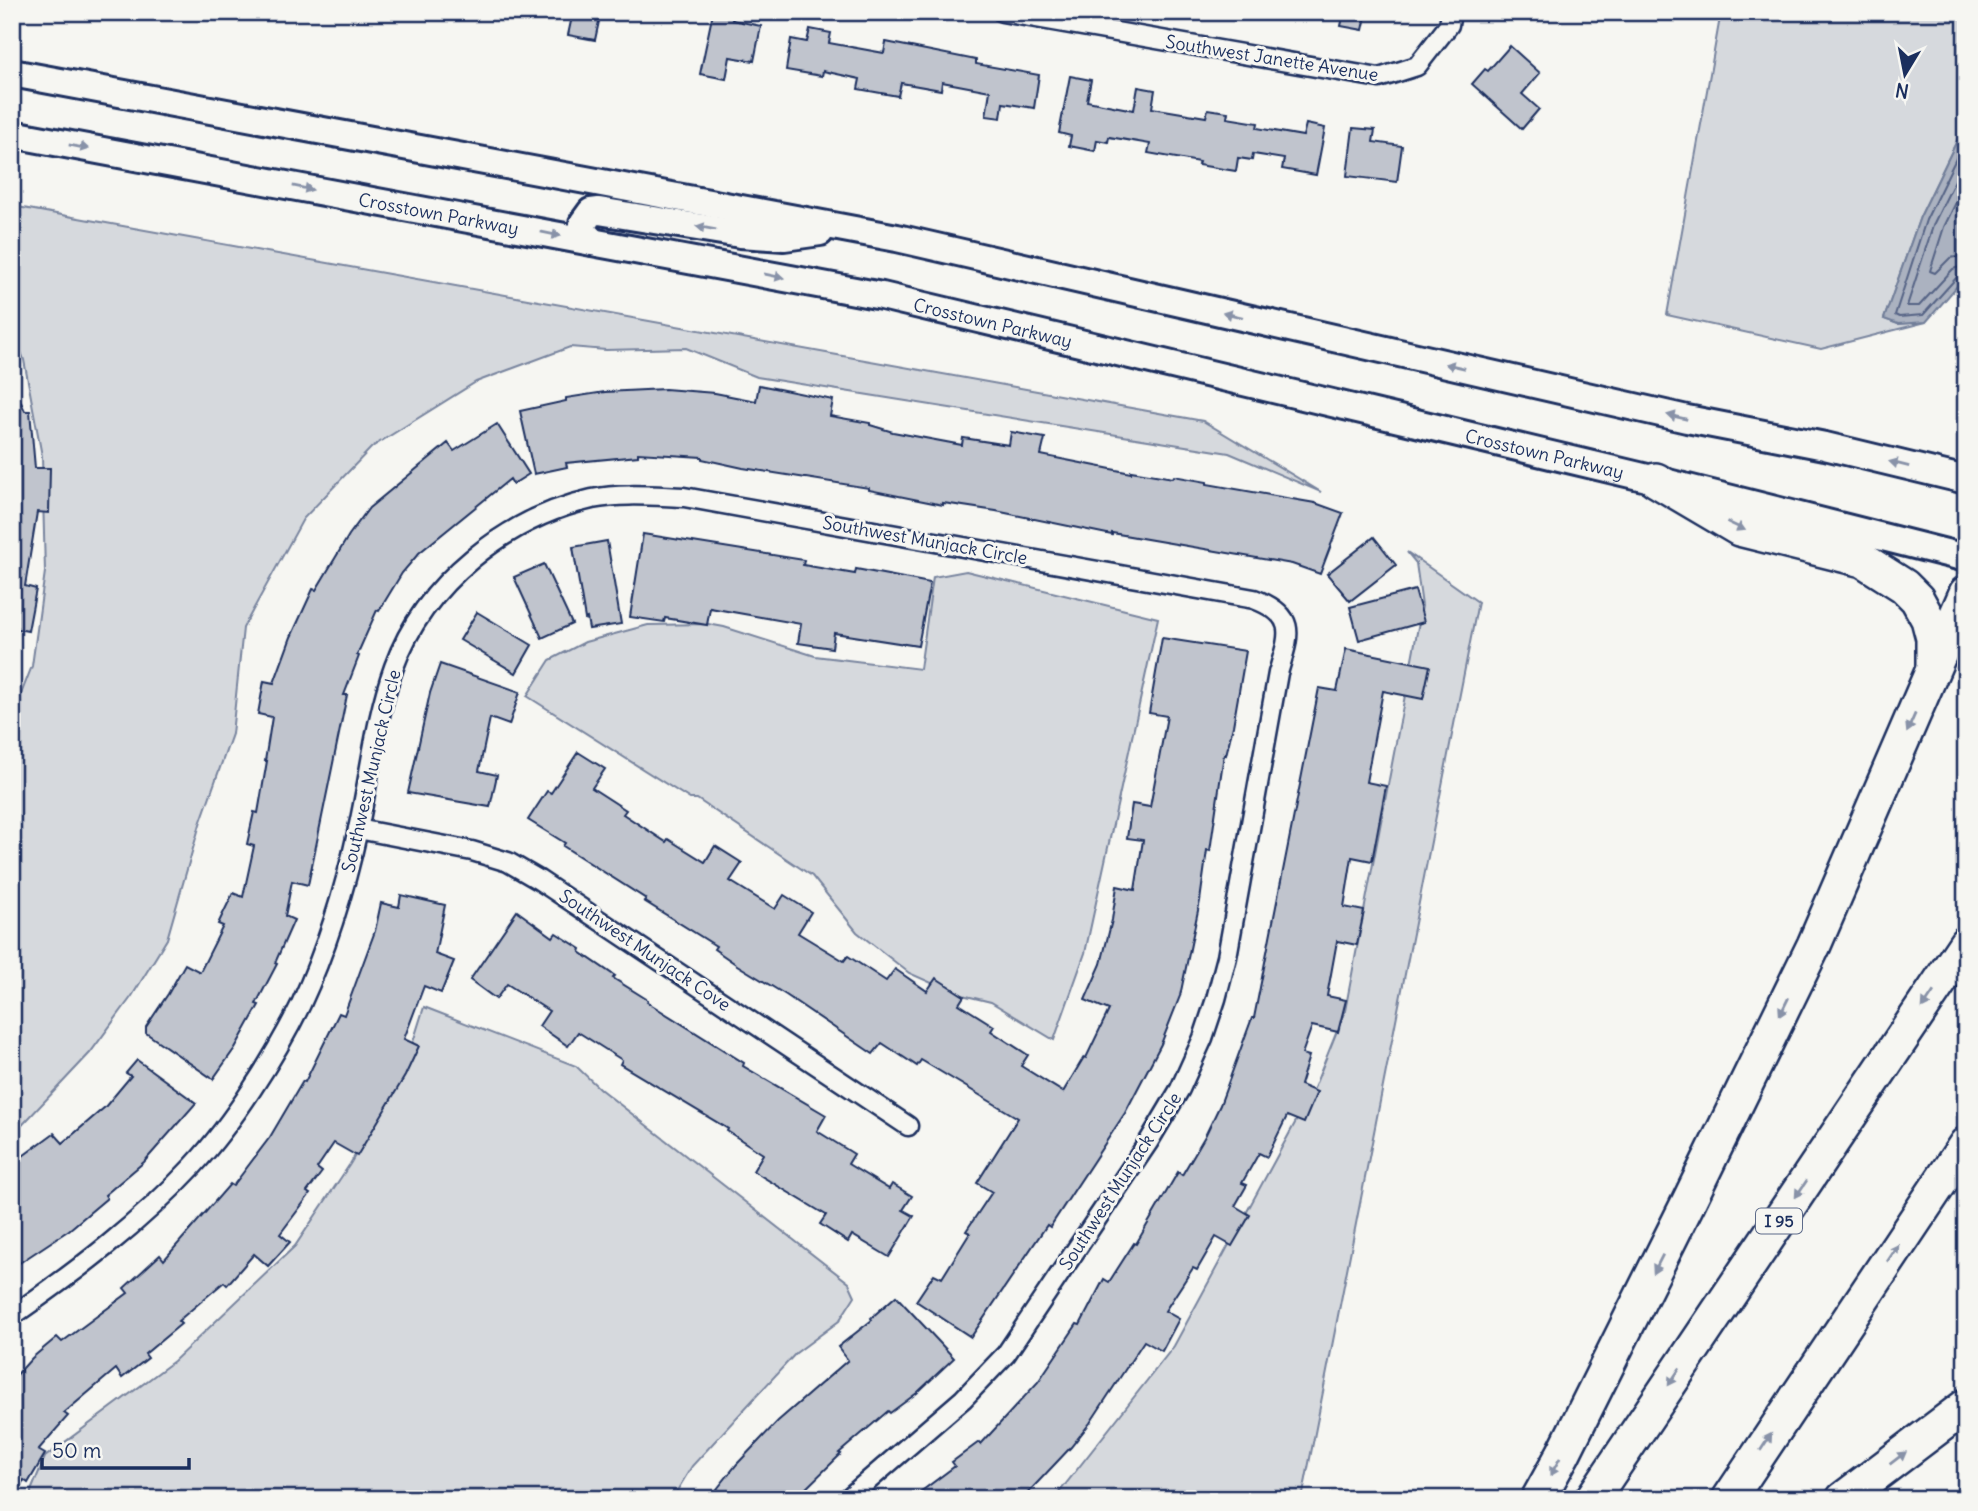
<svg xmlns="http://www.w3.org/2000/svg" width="1978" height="1511" viewBox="0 0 1978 1511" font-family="Delius,sans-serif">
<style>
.green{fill:#d6d9dd;stroke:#78849e;stroke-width:2}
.water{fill:#abb2c0;stroke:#717e99;stroke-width:2}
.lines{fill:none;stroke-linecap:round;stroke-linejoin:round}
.shore{stroke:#556385;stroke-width:2}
.building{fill:#c0c4cd;stroke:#1b2f5e;stroke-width:2}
.minor-casing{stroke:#1b2f5e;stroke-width:23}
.secondary-casing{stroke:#1b2f5e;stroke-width:32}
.motorway-casing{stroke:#1b2f5e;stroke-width:38}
.minor{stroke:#f6f6f2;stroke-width:18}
.secondary{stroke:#f6f6f2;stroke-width:26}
.motorway{stroke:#f6f6f2;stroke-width:33}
.oneway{fill:#8892a8}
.labels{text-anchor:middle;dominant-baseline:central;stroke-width:6;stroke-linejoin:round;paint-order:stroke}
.shield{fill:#f6f6f2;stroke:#5d6b8a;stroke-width:2}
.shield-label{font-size:16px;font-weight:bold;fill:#1b2f5e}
.street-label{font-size:18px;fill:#1b2f5e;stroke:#f6f6f2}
</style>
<rect width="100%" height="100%" fill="#f6f6f2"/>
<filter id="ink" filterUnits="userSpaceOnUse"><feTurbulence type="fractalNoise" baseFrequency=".0143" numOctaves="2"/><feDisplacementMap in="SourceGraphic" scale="14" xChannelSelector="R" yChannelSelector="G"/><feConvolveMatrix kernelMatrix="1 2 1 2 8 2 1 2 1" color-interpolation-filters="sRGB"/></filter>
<g filter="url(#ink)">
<!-- green -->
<g class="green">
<polygon points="1721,12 1966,12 1966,122 1920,217 1884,319 1898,324 1926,322 1821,349 1667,315"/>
<polygon points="12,206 1203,421 1321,492 1229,453 757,377 686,348 606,350 570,347 476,382 372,447 303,519 243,628 232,734 200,824 167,939 132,996 90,1053 12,1136 12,717 32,666 45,572 42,456 24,360 12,328"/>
<polygon points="1407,552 1478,602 1302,1499 1054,1499 1174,1346 1314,1088 1345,1011 1422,606 1416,563"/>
<polygon points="966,571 1158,618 1085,953 1054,1040 991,1002 954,993 909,973 857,932 812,876 697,799 690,799 527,696 550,660 585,642 648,625 708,624 724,627 815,656 920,669 933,577"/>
<polygon points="424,1007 576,1066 600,1089 849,1283 855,1296 839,1321 796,1353 692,1466 672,1499 31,1499 31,1491 45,1457 174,1361 295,1246 350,1164 403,1074"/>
</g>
<!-- water -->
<polygon class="water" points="1966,122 1966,276 1926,322 1898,324 1884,319 1920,217"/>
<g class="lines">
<!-- shore -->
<g class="shore">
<polyline points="1966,138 1926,220 1895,315 1899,317 1923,315 1958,276 1966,274"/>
<polyline points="1966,158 1934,223 1907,306 1919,306 1953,269 1966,265"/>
<polyline points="1966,182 1944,227 1930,271 1935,273 1950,258 1966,255"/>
</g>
</g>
<!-- building -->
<g class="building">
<polygon points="573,12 601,12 595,40 568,35"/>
<polygon points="713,12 734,15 732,20 761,26 754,61 730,57 726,79 700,74"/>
<polygon points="1344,12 1367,12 1363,30 1341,26"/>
<polygon points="810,29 831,33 829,43 884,53 886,42 976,60 976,64 1039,75 1034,108 1003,103 1001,118 986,116 990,91 942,82 941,90 901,83 898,96 858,89 860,79 823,71 822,76 786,70 791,39 807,42"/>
<polygon points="1510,46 1540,73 1522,94 1539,109 1522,129 1472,84 1485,69 1488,71"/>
<polygon points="1070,76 1091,80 1087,101 1134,110 1138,87 1155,90 1152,108 1206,117 1208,109 1228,112 1227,118 1258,123 1257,128 1303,136 1306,124 1325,128 1316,175 1282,169 1284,159 1253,154 1252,160 1238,158 1236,171 1198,165 1199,162 1148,153 1150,144 1109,137 1108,142 1097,140 1095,151 1069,146 1071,136 1059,133"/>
<polygon points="1353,128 1375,130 1373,142 1402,146 1397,182 1347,176"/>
<polygon points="12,383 25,411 30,411 35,468 50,468 49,513 37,512 25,586 36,589 28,631 12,628"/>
<polygon points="759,385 833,400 830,416 870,423 870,425 893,432 962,445 963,438 1009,445 1011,432 1045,438 1041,455 1131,473 1131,471 1173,478 1174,476 1207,482 1207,484 1315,503 1343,513 1320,574 1292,564 1112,533 1112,535 996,511 943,503 943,505 869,490 869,488 743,468 702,459 702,457 638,453 638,456 566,463 567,467 534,474 520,411 566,401 566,398 605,392 665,389 715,393 756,401"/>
<polygon points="497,424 529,474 513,484 510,479 419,553 402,573 379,611 377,610 357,655 359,656 344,695 347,695 308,885 292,881 285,916 294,920 275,963 277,964 256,1004 259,1005 235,1048 213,1079 146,1033 146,1027 168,994 185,964 200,972 223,926 218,924 233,893 243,897 254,846 247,844 254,812 258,813 267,761 265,761 272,717 258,714 264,681 274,683 291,637 313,589 316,590 349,535 369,508 448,443 454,451"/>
<polygon points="643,534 804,560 803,565 855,574 856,569 930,583 918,646 834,633 832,648 798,643 801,624 710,608 707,625 665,618 664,622 630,617"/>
<polygon points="1374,537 1396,565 1350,601 1327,574"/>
<polygon points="607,541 621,624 589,629 587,618 585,619 573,547"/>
<polygon points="544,564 572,624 542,638 514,577"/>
<polygon points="1415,590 1424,622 1359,640 1350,607"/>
<polygon points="477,612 532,645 516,673 460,640"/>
<polygon points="1162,638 1246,651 1233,726 1226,755 1224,754 1210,851 1207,850 1200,901 1180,996 1161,1044 1125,1113 1050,1227 1047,1225 971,1337 916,1301 934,1274 942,1278 970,1233 966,1231 992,1192 977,1183 1018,1118 921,1060 917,1066 882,1043 873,1054 786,995 737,965 714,949 716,946 644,901 646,899 563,846 565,843 528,820 547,791 551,793 578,752 605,769 592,788 626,810 623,814 666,842 668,839 705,862 715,846 742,863 730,881 775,909 784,895 811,912 798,933 844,961 848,956 886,981 895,969 927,991 936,978 964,996 959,1004 994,1026 991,1031 1028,1055 1021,1066 1063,1092 1084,1057 1086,1058 1109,1010 1085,1000 1101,964 1112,920 1117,886 1135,890 1143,840 1127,838 1132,804 1150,807 1167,716 1149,713"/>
<polygon points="1346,649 1430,666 1423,699 1383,691 1366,782 1386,786 1372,861 1352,857 1344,907 1364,911 1357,945 1337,941 1327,996 1346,1000 1338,1032 1312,1026 1302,1054 1309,1056 1300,1085 1317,1092 1304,1123 1287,1116 1267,1157 1259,1153 1242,1183 1247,1185 1235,1206 1250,1215 1232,1246 1216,1237 1197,1270 1193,1268 1165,1311 1179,1319 1162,1351 1144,1341 1090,1423 1071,1447 1022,1499 911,1499 955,1466 952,1462 979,1442 981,1444 1038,1382 1077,1324 1080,1325 1104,1279 1109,1282 1134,1243 1136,1244 1178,1172 1182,1175 1205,1136 1220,1105 1252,1018 1254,1018 1319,688 1337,691"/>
<polygon points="440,664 520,692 509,725 490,718 479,771 497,775 490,807 408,793 430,693"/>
<polygon points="401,895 445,905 435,954 454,961 441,993 424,986 404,1039 419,1046 405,1076 357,1156 334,1143 317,1168 322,1172 307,1192 310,1194 280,1234 290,1242 268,1266 254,1254 227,1285 224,1282 178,1321 181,1324 145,1354 148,1358 122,1378 116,1369 64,1413 68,1416 38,1450 45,1454 28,1483 24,1480 12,1497 12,1380 32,1358 57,1337 62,1342 128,1293 124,1288 160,1255 164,1260 230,1184 233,1186 270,1137 303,1081 305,1082 339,1013 344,1015 375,931 381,903 399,907"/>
<polygon points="517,911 553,937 556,933 581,949 580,952 615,976 613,978 648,1000 647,1002 744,1063 743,1066 826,1115 817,1131 854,1154 848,1164 889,1189 892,1184 912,1196 903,1210 914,1216 889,1257 852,1235 848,1242 820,1224 826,1215 753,1171 763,1154 727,1131 728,1129 620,1064 622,1060 578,1032 568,1046 539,1026 549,1011 507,984 496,999 470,980"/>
<polygon points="137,1060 196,1103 144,1162 105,1195 107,1198 69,1230 12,1268 12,1164 54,1133 63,1143 105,1107 131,1076 126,1073"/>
<polygon points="896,1296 954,1358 917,1393 890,1413 888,1411 839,1453 841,1454 795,1499 729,1499 717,1489 737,1464 778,1421 848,1360 838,1347 872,1320 871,1318"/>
</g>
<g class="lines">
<defs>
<g id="minor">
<polyline points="1002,12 1379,78 1417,66 1449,25 1451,12"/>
<polyline points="358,829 472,851 508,862 539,880 908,1126"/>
<path d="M12,1316c65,-45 127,-92 181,-150 40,-43 82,-109 108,-162 26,-56 44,-115 57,-175 12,-53 17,-110 36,-162 30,-84 113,-149 198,-168 30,-6 62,-3 92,-2l570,102c45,17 35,37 24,74l-51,284 -11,42 -13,39 -23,51 -31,52 -143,213 -43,45 -116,100"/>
</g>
<g id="secondary">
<polyline points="12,73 897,238 1687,419 1825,446 1966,480"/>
<path id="s1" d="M12,134l870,162 774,184 310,78"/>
<polyline points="593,242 583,232 583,223 591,212 599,211 740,234 784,237 820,232"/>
</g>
<g id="motorway">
<polyline points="1656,480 1739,529 1863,560 1904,586 1917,599 1928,619 1933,638 1933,666"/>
<polyline points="1538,1499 1563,1454 1688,1203 1814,945 1966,593"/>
<polyline points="1592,1499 1966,943"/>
<polyline points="1729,1499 1966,1144"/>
<polyline points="1843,1499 1966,1406"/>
</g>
</defs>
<!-- minor casing -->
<use href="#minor" class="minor-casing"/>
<!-- secondary casing -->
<use href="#secondary" class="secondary-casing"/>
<!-- motorway casing -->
<use href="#motorway" class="motorway-casing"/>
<!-- minor -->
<use href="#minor" class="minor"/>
<!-- secondary -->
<use href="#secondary" class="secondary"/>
<!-- motorway -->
<use href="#motorway" class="motorway"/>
</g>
<!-- one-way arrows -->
<defs><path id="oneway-solid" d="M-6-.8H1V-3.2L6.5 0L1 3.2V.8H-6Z" transform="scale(1.75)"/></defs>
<g class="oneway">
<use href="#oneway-solid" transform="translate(79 147) rotate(11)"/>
<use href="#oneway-solid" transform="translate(303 188) rotate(11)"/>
<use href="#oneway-solid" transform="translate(706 228) rotate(-170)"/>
<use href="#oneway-solid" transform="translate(551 234) rotate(11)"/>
<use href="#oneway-solid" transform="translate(774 276) rotate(11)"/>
<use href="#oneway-solid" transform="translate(1233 315) rotate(-167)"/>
<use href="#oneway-solid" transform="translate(1455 366) rotate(-167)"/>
<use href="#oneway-solid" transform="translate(1677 417) rotate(-167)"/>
<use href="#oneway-solid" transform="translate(1899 464) rotate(-166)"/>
<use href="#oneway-solid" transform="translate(1736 526) rotate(25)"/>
<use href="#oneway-solid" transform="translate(1911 723) rotate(114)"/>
<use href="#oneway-solid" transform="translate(1928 1000) rotate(124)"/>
<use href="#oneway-solid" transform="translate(1784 1007) rotate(116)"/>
<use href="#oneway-solid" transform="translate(1801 1189) rotate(124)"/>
<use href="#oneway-solid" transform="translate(1893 1253) rotate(-56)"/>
<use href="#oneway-solid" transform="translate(1658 1264) rotate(117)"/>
<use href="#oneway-solid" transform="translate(1674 1377) rotate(124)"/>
<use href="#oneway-solid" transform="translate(1766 1442) rotate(-57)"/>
<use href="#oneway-solid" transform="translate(1898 1458) rotate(-37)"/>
<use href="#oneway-solid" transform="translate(1555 1467) rotate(119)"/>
</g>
</g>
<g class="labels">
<!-- shield labels -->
<rect class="shield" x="1756" y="1208.5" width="46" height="25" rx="5"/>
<g class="shield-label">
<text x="1779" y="1221">I 95</text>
</g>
<!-- street labels -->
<g class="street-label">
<text transform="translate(1272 58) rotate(9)">Southwest Janette Avenue</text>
<text stroke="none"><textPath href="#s1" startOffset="434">Crosstown Parkway</textPath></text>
<text stroke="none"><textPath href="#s1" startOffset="999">Crosstown Parkway</textPath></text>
<text stroke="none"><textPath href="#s1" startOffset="1566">Crosstown Parkway</textPath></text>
<text transform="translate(925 540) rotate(10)">Southwest Munjack Circle</text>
<text transform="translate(371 771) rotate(-77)">Southwest Munjack Circle</text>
<text transform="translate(645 950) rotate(34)">Southwest Munjack Cove</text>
<text transform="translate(1120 1181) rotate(-57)">Southwest Munjack Circle</text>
</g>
</g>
<!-- margin -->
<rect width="1978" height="1511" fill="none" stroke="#f6f6f2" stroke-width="42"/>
<rect x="21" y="21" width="1936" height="1469" fill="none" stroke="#1b2f5e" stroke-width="2.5" filter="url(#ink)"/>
<!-- north arrow -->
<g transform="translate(1905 74) rotate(190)" stroke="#f6f6f2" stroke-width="5" paint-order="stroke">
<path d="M0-5L12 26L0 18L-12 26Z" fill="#1b2f5e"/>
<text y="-10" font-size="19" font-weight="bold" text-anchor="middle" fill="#1b2f5e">N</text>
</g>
<!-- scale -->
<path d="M42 1458v10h147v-10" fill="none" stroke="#1b2f5e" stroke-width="3.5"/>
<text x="52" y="1458" font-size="21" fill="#1b2f5e" stroke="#f6f6f2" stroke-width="5" paint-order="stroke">50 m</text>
</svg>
